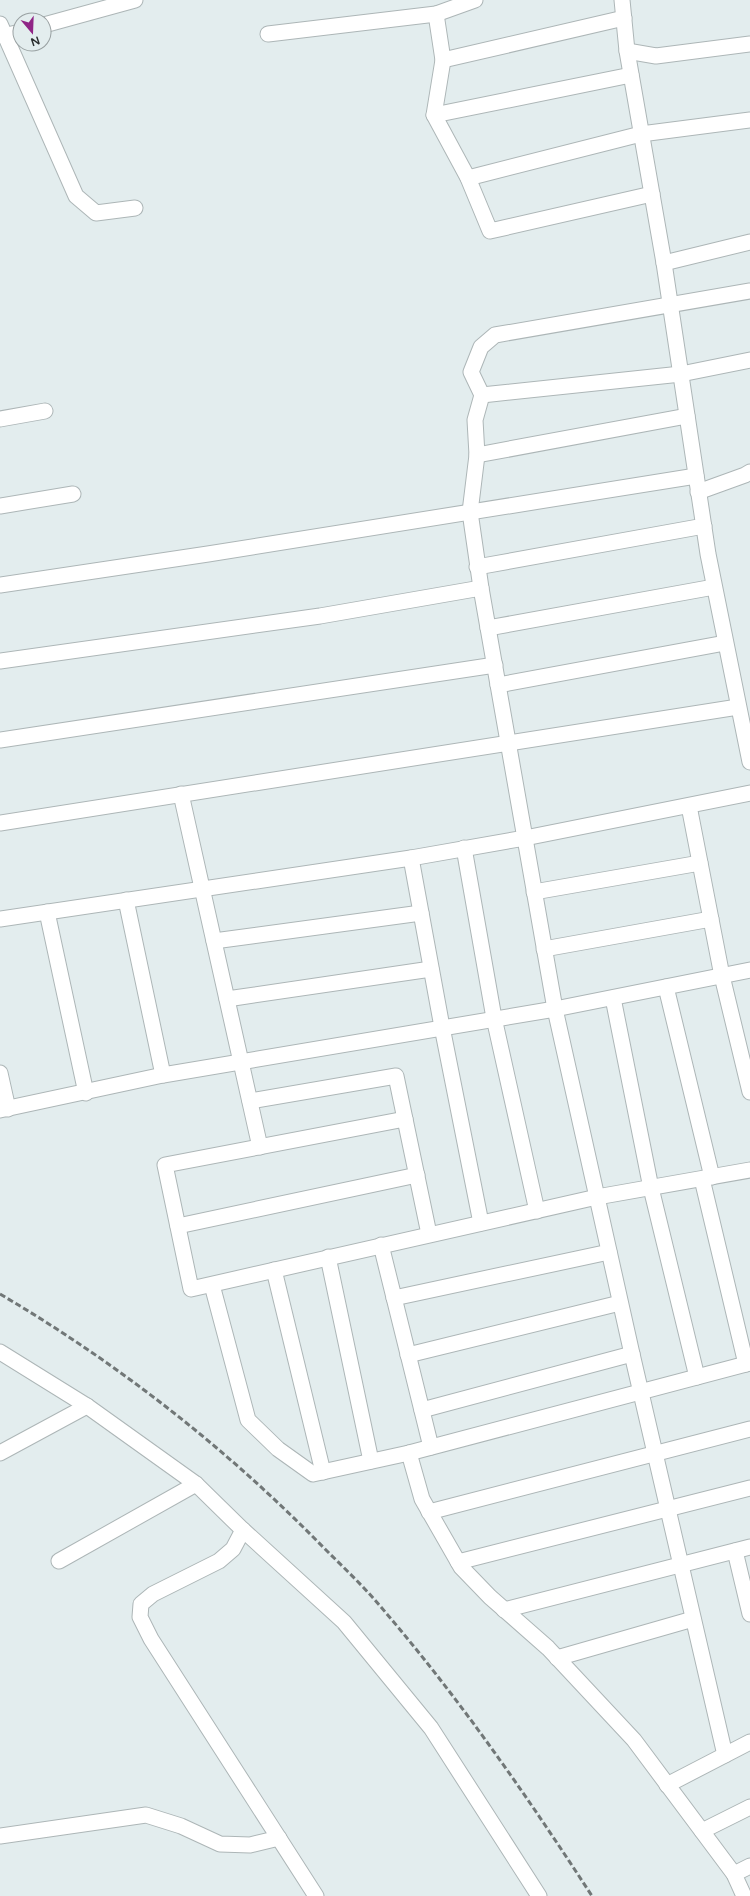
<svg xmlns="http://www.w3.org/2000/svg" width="750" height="1896" viewBox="0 0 750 1896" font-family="'Varela Round',sans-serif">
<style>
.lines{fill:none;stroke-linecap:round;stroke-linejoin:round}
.street-casing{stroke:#adb6b7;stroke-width:17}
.street{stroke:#fff;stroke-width:15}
.rail{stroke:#717777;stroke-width:3;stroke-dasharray:6 3;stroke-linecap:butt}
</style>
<rect width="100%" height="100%" fill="#e3edee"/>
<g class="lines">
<defs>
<g id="street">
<polyline points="622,0 627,51 664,263 708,554 750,762"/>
<polyline points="436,14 443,60 434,115 468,178 490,231 652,194"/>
<polyline points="0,24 76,196 96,213 135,208"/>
<polyline points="44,25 135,0"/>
<polyline points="268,34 436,14 475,0"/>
<polyline points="4,36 20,32"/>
<polyline points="627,51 656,56 750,44"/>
<polyline points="443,60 624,18"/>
<polyline points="434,115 631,75"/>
<polyline points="468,178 641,134 750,120"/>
<polyline points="664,263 750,242"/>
<polyline points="482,395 681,374 750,360"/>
<polyline points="0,419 45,411"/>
<polyline points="477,455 687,416"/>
<polyline points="698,492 745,475 750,472"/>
<polyline points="0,506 73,494"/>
<polyline points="477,567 704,526"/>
<polyline points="0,585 208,554 696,476"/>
<polyline points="488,628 714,587"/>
<polyline points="0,661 320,616 481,588"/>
<polyline points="498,685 725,643"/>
<polyline points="0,740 495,665"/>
<polyline points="181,794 260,1147"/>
<polyline points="689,806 722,976 750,1092"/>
<polyline points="0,823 738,707"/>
<polyline points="464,848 494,1018 537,1211"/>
<polyline points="411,858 442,1027 481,1223"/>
<polyline points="534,892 700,863"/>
<polyline points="126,900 163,1075"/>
<polyline points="47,912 86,1093"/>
<polyline points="0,919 411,858 525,838 750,793"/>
<polyline points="214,941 421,913"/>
<polyline points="544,949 711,919"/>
<polyline points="666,987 712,1177"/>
<polyline points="613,998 651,1188 697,1377"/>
<polyline points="227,999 431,969"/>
<polyline points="0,1073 8,1109"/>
<polyline points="250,1101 396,1076 429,1234"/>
<polyline points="0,1110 163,1075 555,1009 750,970"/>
<polyline points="405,1119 165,1165 191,1289 597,1197 750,1170"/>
<polyline points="702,1179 746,1364"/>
<polyline points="178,1226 417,1175"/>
<polyline points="381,1245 431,1447"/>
<polyline points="328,1257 371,1461"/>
<polyline points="274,1270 323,1472"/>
<polyline points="212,1285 248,1420 278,1449 313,1474 409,1453 750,1363"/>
<polyline points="394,1298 609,1252"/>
<polyline points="0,1352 87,1406 196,1484 243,1530 344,1622 431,1728 539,1896"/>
<polyline points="408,1355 620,1303"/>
<polyline points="422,1410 632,1354"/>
<polyline points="0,1453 87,1406"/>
<polyline points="409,1453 422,1499 461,1567 490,1597 548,1648 634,1740 734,1874 744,1896"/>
<polyline points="429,1512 750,1429"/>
<polyline points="243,1530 233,1549 219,1561 153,1594 141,1604 140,1617 151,1639 316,1896"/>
<polyline points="735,1551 750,1614"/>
<polyline points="59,1561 196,1484"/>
<polyline points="458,1562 750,1488"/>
<polyline points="504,1610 750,1547"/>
<polyline points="557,1658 693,1619"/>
<polyline points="725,1755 632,1354 555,1009 481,588 470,512 477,455 475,420 482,395 471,372 481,347 495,335 750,291"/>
<polyline points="667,1785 750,1742"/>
<polyline points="702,1831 750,1807"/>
<polyline points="0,1836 146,1815 181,1826 220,1844 250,1845 279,1838"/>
<polyline points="734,1874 750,1866"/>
</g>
</defs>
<!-- street casing -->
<use href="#street" class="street-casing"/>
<!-- street -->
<use href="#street" class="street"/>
<!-- rail -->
<path class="rail" d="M0,1294c119,70 227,155 323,253 17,17 35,34 51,52 81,93 151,194 218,297"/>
</g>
<!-- north arrow -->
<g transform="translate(32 32) rotate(161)"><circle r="19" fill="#e3edee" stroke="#99a1a2"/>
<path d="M0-3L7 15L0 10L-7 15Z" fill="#902486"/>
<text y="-6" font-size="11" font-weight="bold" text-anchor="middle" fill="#2b2f2f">N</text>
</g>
</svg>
